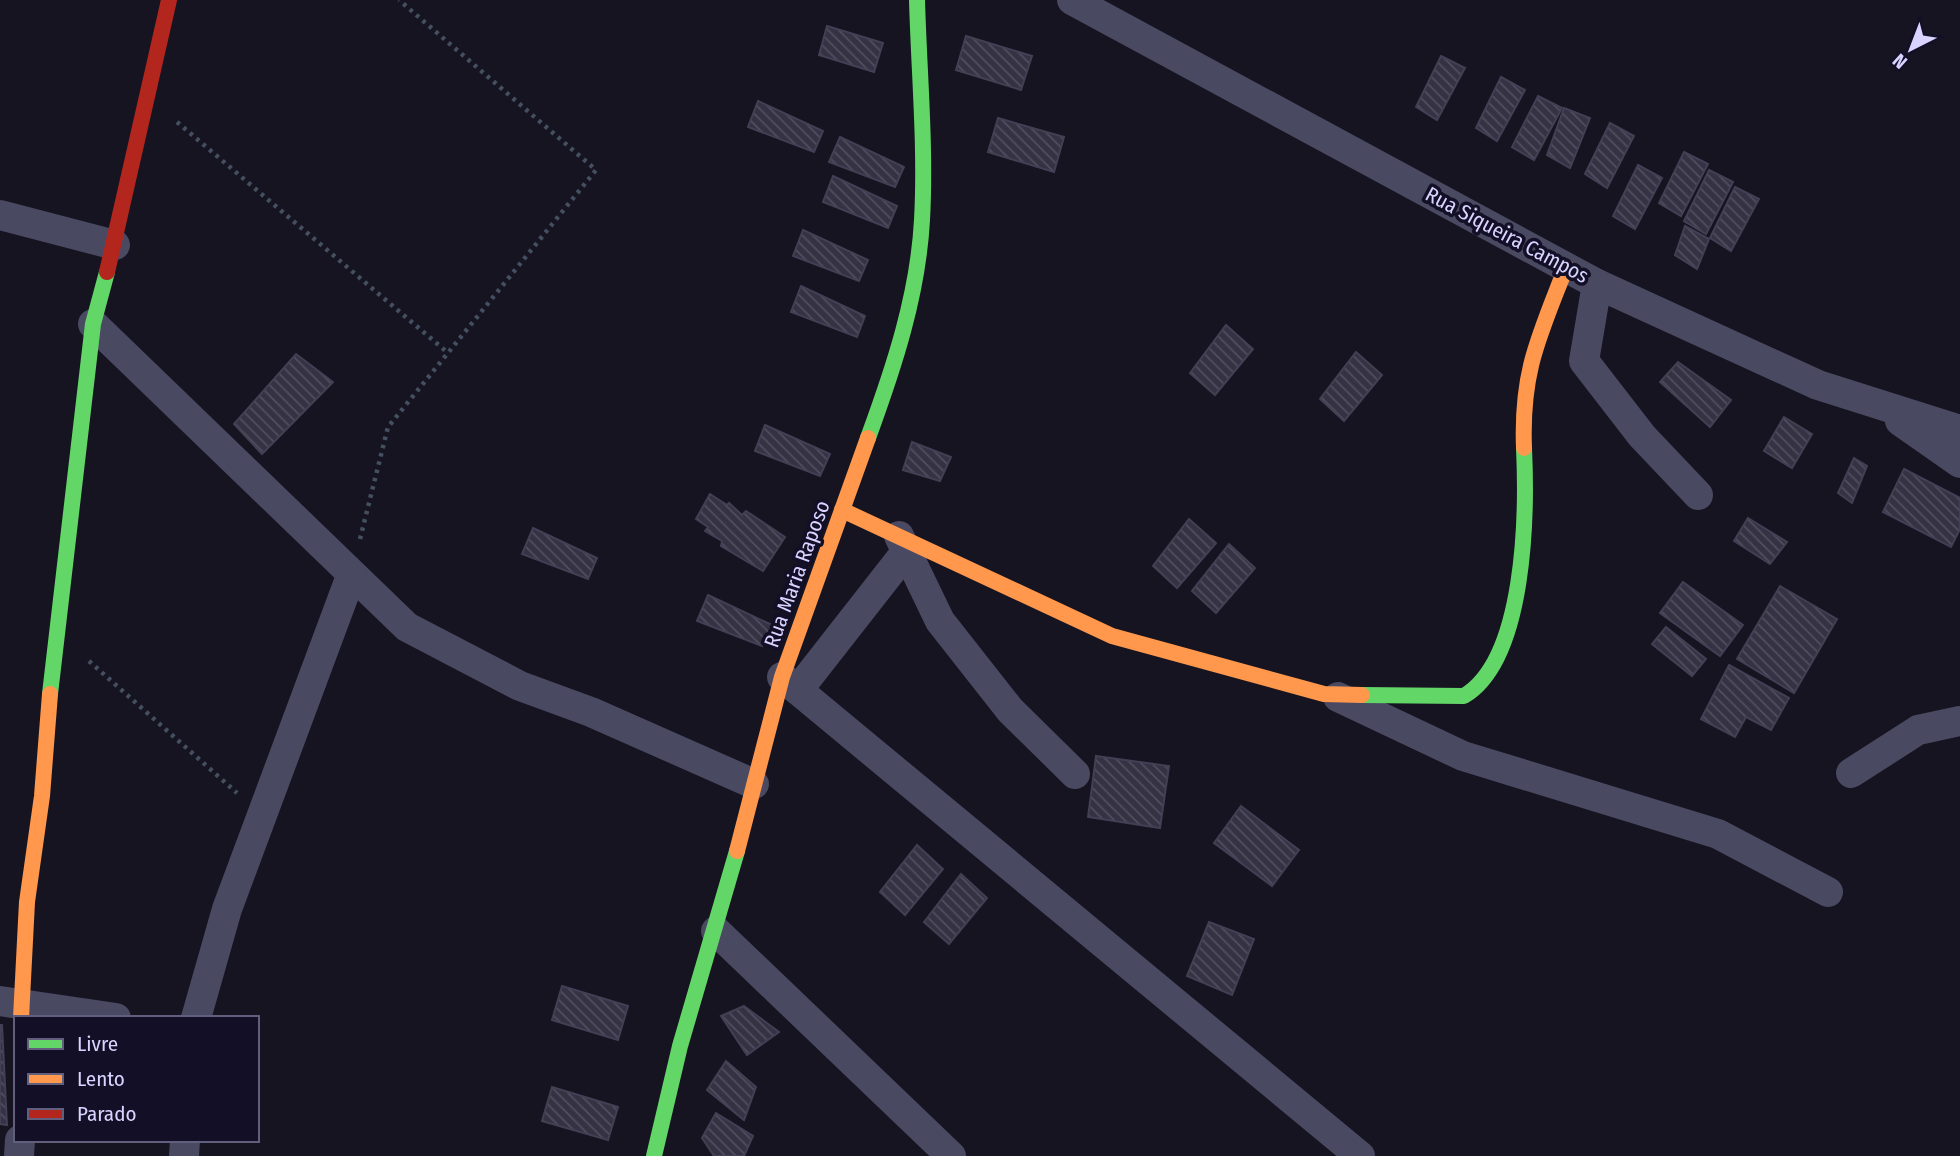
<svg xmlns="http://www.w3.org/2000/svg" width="1960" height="1156" viewBox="0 0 1960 1156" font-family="'Fira Sans Condensed',sans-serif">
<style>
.building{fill:url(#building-back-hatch);stroke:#433f54;stroke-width:2}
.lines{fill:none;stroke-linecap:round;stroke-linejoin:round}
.path{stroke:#44505f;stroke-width:4.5;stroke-dasharray:3.5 5;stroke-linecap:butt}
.street{stroke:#4a4962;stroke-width:30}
.fast{stroke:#63d668;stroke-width:16}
.slow{stroke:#ff974d;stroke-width:16}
.jam{stroke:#b3261e;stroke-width:16}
.labels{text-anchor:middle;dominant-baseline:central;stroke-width:7;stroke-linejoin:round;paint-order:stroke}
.street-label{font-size:21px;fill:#d9d4ff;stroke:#130f26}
</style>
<defs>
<pattern id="building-back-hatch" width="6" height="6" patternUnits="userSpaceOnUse" patternTransform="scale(1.75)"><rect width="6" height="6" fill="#343243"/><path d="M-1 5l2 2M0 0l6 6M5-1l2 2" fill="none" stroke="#514f5f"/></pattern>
</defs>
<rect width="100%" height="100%" fill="#161421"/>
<!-- building -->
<g class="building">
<polygon points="827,26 883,43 874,72 819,55"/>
<polygon points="966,36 1032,56 1021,90 956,70"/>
<polygon points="1441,56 1465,68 1437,120 1416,107"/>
<polygon points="1501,77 1525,90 1497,141 1476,128"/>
<polygon points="1538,96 1562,108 1534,160 1512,147"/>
<polygon points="758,101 823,131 814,152 748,127"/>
<polygon points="1564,108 1590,118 1570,168 1547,155"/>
<polygon points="998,118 1064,137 1054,172 988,152"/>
<polygon points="1610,123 1634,136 1607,188 1585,174"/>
<polygon points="840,137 904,167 895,187 829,162"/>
<polygon points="1684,152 1708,164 1681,216 1659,203"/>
<polygon points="1638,165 1662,178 1635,229 1613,216"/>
<polygon points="1709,170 1733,182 1706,234 1684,221"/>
<polygon points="833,176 897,206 888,228 823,202"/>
<polygon points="1735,187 1759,199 1731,251 1710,238"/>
<polygon points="1685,226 1709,239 1697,269 1675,255"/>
<polygon points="803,230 868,260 859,281 793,256"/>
<polygon points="801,286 865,316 857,337 791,312"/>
<polygon points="1226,325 1253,349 1215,395 1190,373"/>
<polygon points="1356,352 1382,375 1344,421 1320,399"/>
<polygon points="296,354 333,382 262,454 234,424"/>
<polygon points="1678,362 1731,400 1710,427 1660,382"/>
<polygon points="1784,417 1812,434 1792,468 1764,451"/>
<polygon points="765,425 830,454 820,476 755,451"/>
<polygon points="912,442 951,457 940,481 903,470"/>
<polygon points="1854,458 1867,466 1852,503 1838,493"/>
<polygon points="1904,469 1960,498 1960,529 1951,547 1883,512"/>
<polygon points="710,494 727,505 729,503 742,515 746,511 785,537 763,571 721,546 722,541 705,531 708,527 696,519"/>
<polygon points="1748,518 1787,542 1770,564 1734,541"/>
<polygon points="1189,519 1216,543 1177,588 1153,566"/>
<polygon points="533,528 597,558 588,579 522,554"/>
<polygon points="1229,544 1255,568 1216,613 1192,591"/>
<polygon points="1683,582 1743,625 1720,656 1660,613"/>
<polygon points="1780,586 1837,619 1794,693 1737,659"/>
<polygon points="708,595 772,625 762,646 697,621"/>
<polygon points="1666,627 1706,659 1692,676 1652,644"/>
<polygon points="1729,665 1789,698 1771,730 1746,717 1735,737 1701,719"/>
<polygon points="1096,756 1169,766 1160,828 1088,817"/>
<polygon points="1241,806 1299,850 1272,886 1214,843"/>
<polygon points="917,845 943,869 905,915 880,892"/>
<polygon points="961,874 987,898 949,944 924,922"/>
<polygon points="1209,922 1254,939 1232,995 1187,976"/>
<polygon points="562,986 628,1006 618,1040 552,1020"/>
<polygon points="744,1006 779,1032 747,1055 721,1016"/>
<polygon points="0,1025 2,1025 7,1125 0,1124"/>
<polygon points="726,1061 756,1087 744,1120 707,1090"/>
<polygon points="552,1087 618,1107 608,1140 542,1121"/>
<polygon points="716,1113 753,1136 744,1156 714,1156 702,1138"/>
</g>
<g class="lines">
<!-- path -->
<g class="path">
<polyline points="177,122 448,353"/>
<polyline points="360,539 388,427 596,170 399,0"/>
<polyline points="89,661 237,793"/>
</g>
<!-- street -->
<g class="street">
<polyline points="1072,0 1597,284 1818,385 1960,430"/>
<polyline points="0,215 115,245"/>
<polyline points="1597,284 1584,361 1642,436 1698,495"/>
<polyline points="93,324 407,627 520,686 591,712 754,784"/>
<polyline points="1900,421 1960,463"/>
<polyline points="899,536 940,621 1010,710 1075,774"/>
<polyline points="782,677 1360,1156"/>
<polyline points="798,690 906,552"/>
<polyline points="1338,697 1463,756 1718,834 1828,892"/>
<polyline points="1851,773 1918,730 1960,721"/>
<polyline points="716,931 951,1156"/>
<polyline points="0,1001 116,1018"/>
<polyline points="196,1018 227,909 351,576"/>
<polyline points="19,1156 20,1140"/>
<polyline points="184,1156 185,1140"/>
</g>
<!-- fast -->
<g class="fast">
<path d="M868,438c26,-71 50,-143 54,-218 4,-73 -3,-147 -5,-220"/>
<polyline points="50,694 93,324 107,272"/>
<path d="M1362,695l102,1c62,-37 63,-183 60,-248"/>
<polyline points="654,1156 680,1046 737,851"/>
</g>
<!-- slow -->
<g class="slow">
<path d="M1524,448c-3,-77 15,-111 42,-181"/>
<polyline points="842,510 1112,636 1324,694 1362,695"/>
<polyline points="737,851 782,677 868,438"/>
<polyline points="21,1018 27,902 42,796 50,694"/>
</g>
<!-- jam -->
<polyline class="jam" points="107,272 169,0"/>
</g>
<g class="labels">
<!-- street labels -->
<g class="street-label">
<text transform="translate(1507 235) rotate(28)">Rua Siqueira Campos</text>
<text transform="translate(797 574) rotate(-70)">Rua Maria Raposo</text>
</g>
</g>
<!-- legend -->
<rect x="14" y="1016" width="245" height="126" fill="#130f26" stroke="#625e7d" stroke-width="2"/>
<rect x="28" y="1039" width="35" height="10" fill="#63d668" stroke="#625e7d" stroke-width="2"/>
<text x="77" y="1051" font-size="21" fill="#d9d4ff">Livre</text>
<rect x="28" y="1074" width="35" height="10" fill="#ff974d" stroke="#625e7d" stroke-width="2"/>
<text x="77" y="1086" font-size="21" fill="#d9d4ff">Lento</text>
<rect x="28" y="1109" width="35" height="10" fill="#b3261e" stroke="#625e7d" stroke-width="2"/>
<text x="77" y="1121" font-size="21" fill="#d9d4ff">Parado</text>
<!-- north arrow -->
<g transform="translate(1911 49) rotate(222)" stroke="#130f26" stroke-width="5" paint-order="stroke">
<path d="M0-5L12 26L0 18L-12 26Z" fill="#d9d4ff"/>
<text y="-10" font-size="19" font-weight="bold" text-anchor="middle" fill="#d9d4ff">N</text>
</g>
</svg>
